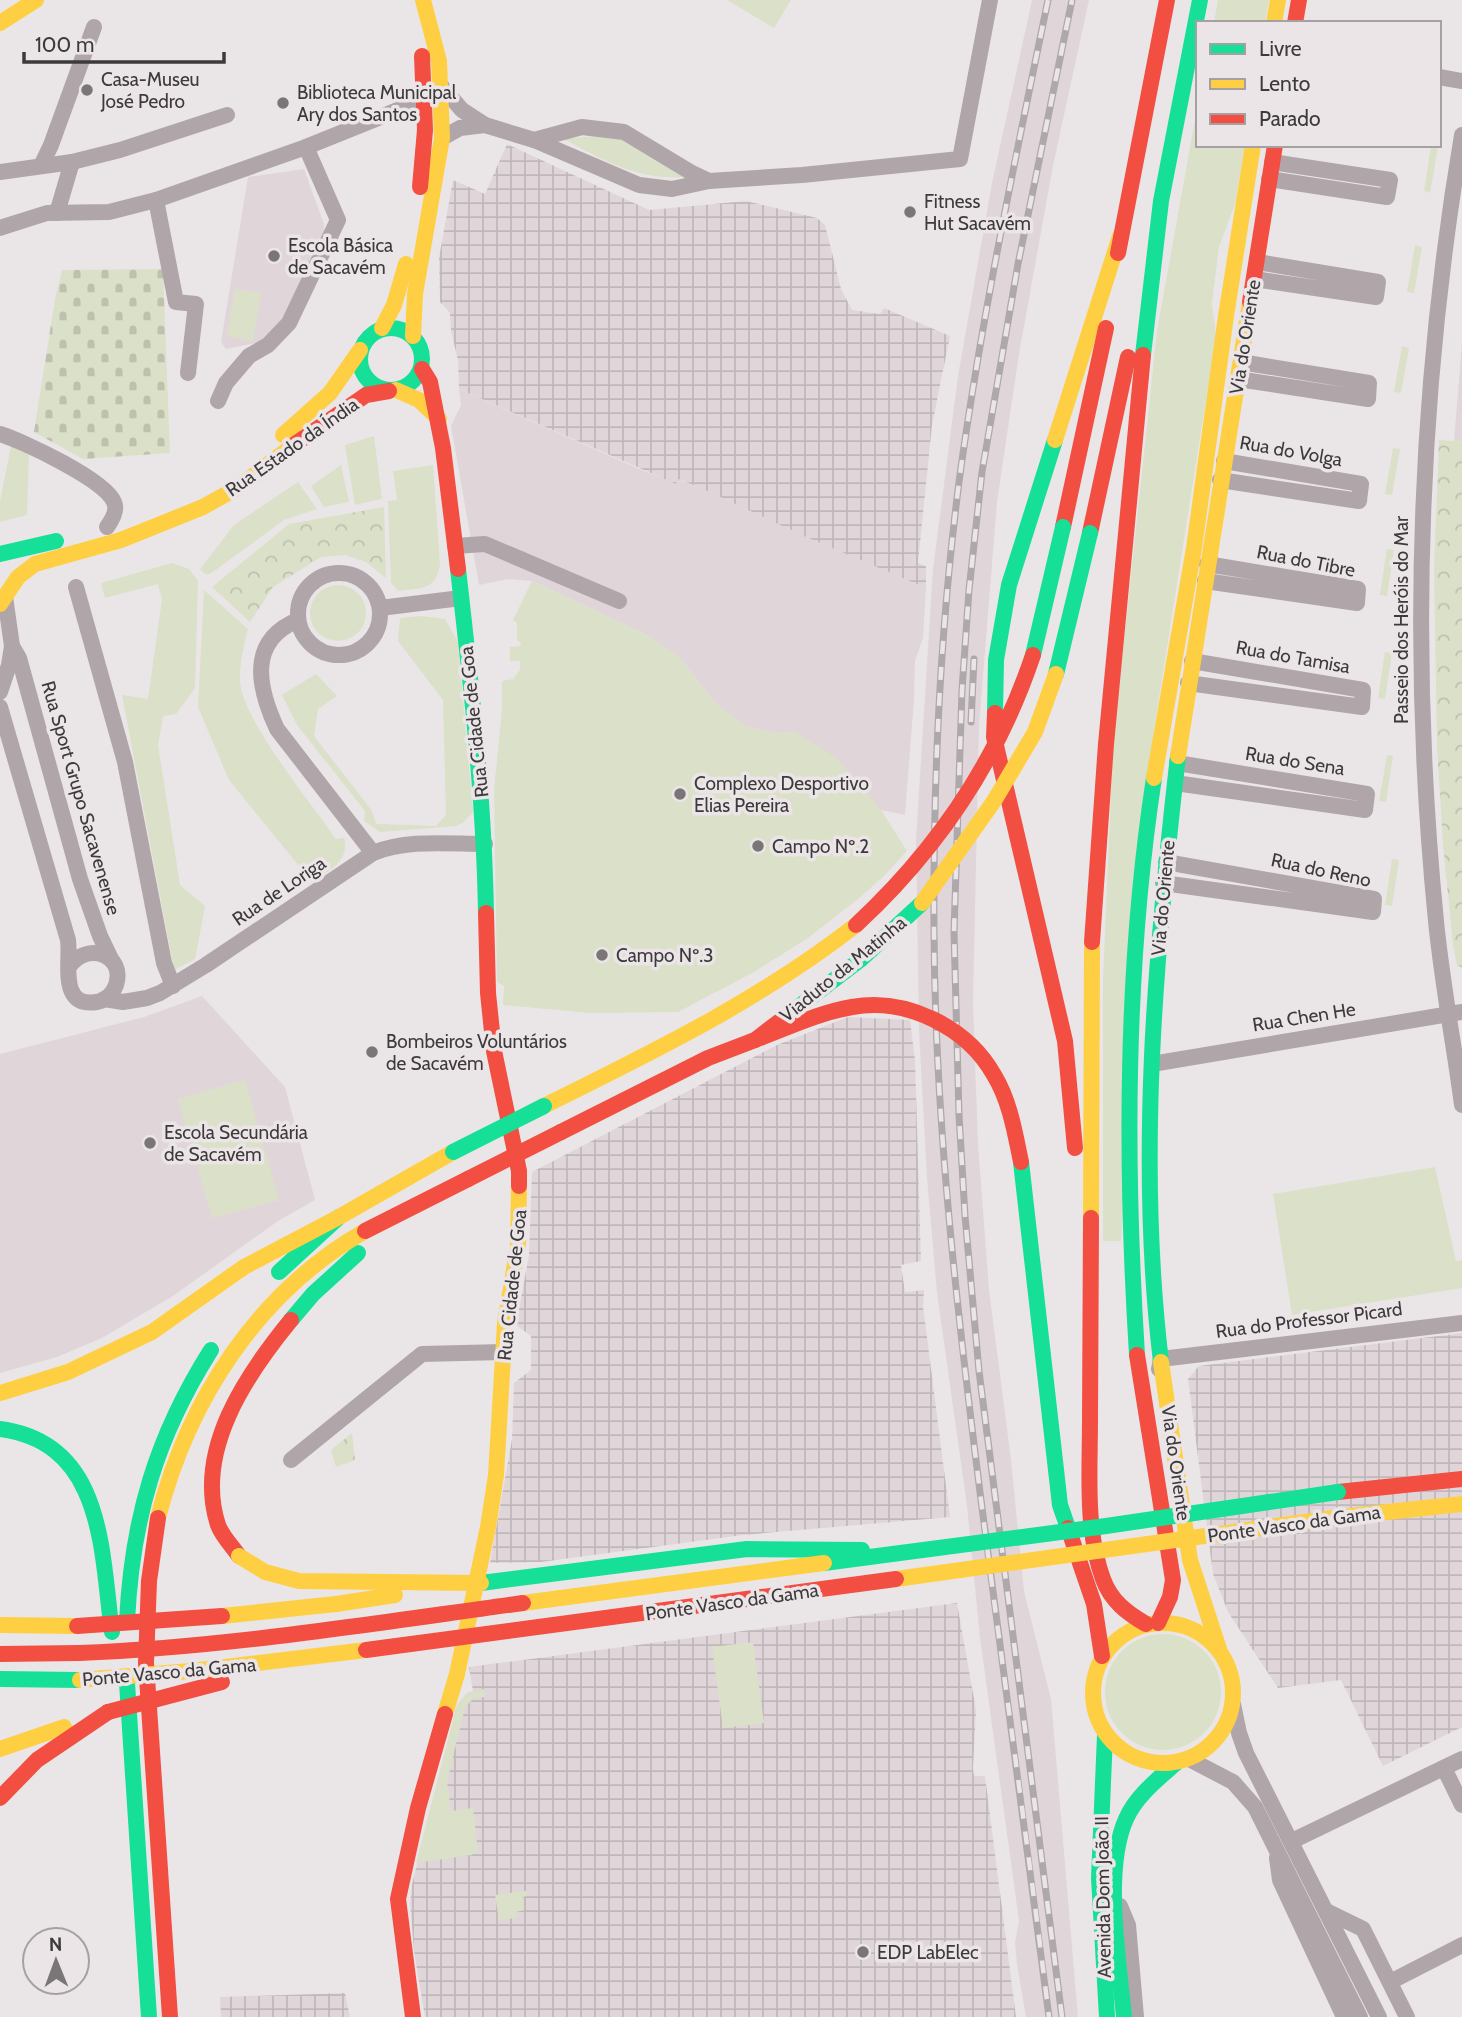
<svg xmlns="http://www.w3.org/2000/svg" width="1462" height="2017" viewBox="0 0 1462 2017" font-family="Cabin,sans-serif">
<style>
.built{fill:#e0d6da}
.industrial{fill:url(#industrial-grid)}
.grass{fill:#dbe0c9}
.cemetery{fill:url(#cemetery-stones)}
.park{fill:url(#park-crowns)}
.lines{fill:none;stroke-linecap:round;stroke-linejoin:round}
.street{stroke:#b0a6aa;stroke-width:16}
.fast{stroke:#16e098;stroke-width:16}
.slow{stroke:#ffcf43;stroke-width:16}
.jam{stroke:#f24e42;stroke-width:16}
.rail-casing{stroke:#aea8ab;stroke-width:7}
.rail{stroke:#ebe5e7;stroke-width:4.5;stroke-dasharray:13;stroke-linecap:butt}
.fast-bridge{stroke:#16e098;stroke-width:16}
.slow-bridge{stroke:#ffcf43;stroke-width:16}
.jam-bridge{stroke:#f24e42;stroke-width:16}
.poi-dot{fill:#7a7678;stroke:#ebe5e7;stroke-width:2.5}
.labels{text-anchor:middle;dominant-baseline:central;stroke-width:7;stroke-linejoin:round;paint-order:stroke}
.poi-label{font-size:19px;fill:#3d3a3b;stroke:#ebe5e7;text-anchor:start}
.street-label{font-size:19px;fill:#3d3a3b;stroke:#ebe5e7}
</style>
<defs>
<pattern id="industrial-grid" width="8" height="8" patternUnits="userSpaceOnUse" patternTransform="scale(1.75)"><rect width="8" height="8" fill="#e0d6da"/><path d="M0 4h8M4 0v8" fill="none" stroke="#c1b8bc"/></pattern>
<pattern id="cemetery-stones" width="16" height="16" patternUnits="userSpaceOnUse" patternTransform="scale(1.75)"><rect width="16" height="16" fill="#dbe0c9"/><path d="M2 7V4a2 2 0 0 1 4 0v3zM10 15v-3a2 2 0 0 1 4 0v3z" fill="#bdc1ae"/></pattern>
<pattern id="park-crowns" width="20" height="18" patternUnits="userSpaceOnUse" patternTransform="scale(1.75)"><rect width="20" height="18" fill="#dbe0c9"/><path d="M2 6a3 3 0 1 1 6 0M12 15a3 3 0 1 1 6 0" fill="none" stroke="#bdc1ae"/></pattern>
</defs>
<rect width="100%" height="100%" fill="#eae6e8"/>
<!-- built -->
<g class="built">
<polygon points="1032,0 1089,0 1053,166 1019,354 997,502 979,726 973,1003 978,1144 989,1290 1011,1459 1024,1591 1051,1699 1078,2017 1026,2017 1017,1965 1015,1942 1019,1921 980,1638 967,1506 937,1293 927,1178 919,1031 916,839 933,569 958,376 992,183"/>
<polygon points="304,169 324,224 324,234 284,317 267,336 256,343 226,349 221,342 248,177"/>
<polygon points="1462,343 1462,442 1454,441"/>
<polygon points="459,389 637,468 677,484 678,479 714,494 806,537 926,588 923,638 915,661 914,699 905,815 881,810 795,732 776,733 747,727 717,705 679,657 649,636 532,581 508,579 479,585 451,426 461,405"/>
<polygon points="202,996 285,1087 315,1200 278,1221 173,1296 102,1338 57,1357 0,1373 0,1054 144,1017"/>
</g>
<!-- industrial -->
<g class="industrial">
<polygon points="507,144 649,210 746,201 817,218 825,225 841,289 852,310 880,314 884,308 950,336 932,425 918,563 926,566 926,588 806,537 714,494 679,479 676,484 459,389 458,360 451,331 450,313 440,302 439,258 453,180 485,194"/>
<polygon points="848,1017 910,1020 915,1060 921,1261 901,1265 905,1292 924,1290 923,1306 950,1517 743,1535 541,1562 490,1563 512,1439 514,1383 531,1370 531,1336 516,1325 529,1255 532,1172 777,1045"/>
<polygon points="1462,1333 1462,1727 1383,1766 1341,1680 1278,1688 1228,1612 1213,1574 1188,1379 1199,1366"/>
<polygon points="957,1603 976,1710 973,1768 974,1776 985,1776 1016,2017 425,2017 414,1951 410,1903 412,1884 457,1705 466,1694 473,1691 469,1667"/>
<polygon points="345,1993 350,2017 221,2017 220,1997"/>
</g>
<!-- grass -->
<g class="grass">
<polygon points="727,0 791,0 774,28"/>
<polygon points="1218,0 1269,0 1265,23 1214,23"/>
<polygon points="1198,103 1198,145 1245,145 1235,204 1219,247 1212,304 1216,336 1154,730 1121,1241 1103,1241 1103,981 1113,744 1157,331"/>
<path d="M604,135l23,5 57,37c-47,3 -80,-16 -120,-38z"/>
<polygon points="1431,146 1438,147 1430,193 1424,191"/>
<polygon points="1415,245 1422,247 1414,293 1407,292"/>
<polygon points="235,289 261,293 253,341 227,336"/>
<polygon points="1402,346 1409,348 1401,393 1394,392"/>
<polygon points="374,436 382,499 355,505 345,445"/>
<polygon points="11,446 29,451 27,515 0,522 0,501"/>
<polygon points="1393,448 1400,449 1392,495 1385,494"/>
<polygon points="341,465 349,502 324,507 311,486"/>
<path d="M433,465l7,99c-4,27 -19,24 -42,27l-7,-8 -3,-82 9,-1 -4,-29z"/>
<polygon points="298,482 317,509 284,520 210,574 205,574 200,569 234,525"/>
<polygon points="1387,549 1394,550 1387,596 1380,595"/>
<polygon points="172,563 189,569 198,581 195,688 176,714 163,716 158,745 180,885 205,906 195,959 174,970 122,695 148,699 162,599 158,584 105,598 101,583"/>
<polygon points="532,581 649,636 679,657 717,705 747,727 776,733 795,732 835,757 881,810 907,851 884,876 858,899 808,938 754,972 678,1012 590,1013 503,1005 504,986 497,982 494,789 502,710 502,681 513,679 520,670 520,661 510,661 510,647 520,646 521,643 517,640 517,623 513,620"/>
<circle cx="338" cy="613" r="28"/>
<path d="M204,590l44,39c-4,17 -9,35 -8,53 3,39 72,122 96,157l8,-1c6,24 -15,32 -32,44l-83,-102 -31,-73z"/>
<polygon points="421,616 445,619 458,642 473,812 463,823 456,826 380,832 364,821 365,811 297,725 282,695 316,674 337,696 318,709 314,736 372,811 376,824 436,826 446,815 443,700 398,641 400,618"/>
<polygon points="1385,652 1392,653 1385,699 1378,698"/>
<polygon points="1387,755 1393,756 1386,802 1379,801"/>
<polygon points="1392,859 1399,860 1392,906 1385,905"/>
<polygon points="245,1080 279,1200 212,1218 178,1099"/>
<polygon points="1435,1167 1456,1261 1462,1260 1462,1288 1292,1315 1273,1194"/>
<circle cx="1163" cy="1692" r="58"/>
<polygon points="753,1642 764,1723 723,1728 712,1647"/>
<polygon points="484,1689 485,1697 474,1698 465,1707 447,1782 451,1811 473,1808 478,1852 473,1853 472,1855 416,1863 457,1705 466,1694"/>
<polygon points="526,1891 527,1896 523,1897 524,1910 516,1912 517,1918 499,1920 495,1895"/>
</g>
<!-- cemetery -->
<polygon class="cemetery" points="163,269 170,453 83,459 34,432 55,299 62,270"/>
<!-- park -->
<g class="park">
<polygon points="1439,440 1462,442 1462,968 1457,965 1453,945 1443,845 1437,746 1434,568"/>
<polygon points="384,507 386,578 366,562 345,555 321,557 273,587 250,622 212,587 289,524"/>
<polygon points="352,1433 355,1460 336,1467 331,1450"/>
</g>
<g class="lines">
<!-- street -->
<g class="street">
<polyline points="1439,77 1462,81"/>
<polyline points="442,87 462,110 485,125 534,140 639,185 672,189 709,181 802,175 960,159 990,0"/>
<path d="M1462,135c-44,260 -52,524 -26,786 6,62 18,123 26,184"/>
<polyline points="442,138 460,128 485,125"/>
<polyline points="534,140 582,127 624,132 692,173 709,181"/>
<polyline points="41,166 51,145 94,27"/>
<polyline points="0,172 72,162 120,150 227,115"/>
<polyline points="1269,179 1387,197 1390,180 1272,162"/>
<polyline points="156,200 176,302 196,304 188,373"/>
<polyline points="57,213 72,162"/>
<polyline points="0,228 47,213 109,212 156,200 306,147 388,114 405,107 424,91"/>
<polyline points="1254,279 1376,297 1378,282 1257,262"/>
<polyline points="1238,379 1368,399 1369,383 1241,362"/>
<polyline points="218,401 226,383 249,356 268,345 289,323 338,220 306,147"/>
<path d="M0,434c23,7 105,46 114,68 4,8 -2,18 -7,25"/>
<polyline points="1220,480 1359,501 1361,484 1224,461"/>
<polyline points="455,546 485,544 619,601"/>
<circle cx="339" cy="614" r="41"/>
<polyline points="1205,581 1357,603 1358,589 1207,564"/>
<polyline points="76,587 125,762 164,963 173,986"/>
<polyline points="5,597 12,646 19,658 80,879 100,936 112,961"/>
<polyline points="380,608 461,598"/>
<path d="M298,620c-51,21 -40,68 -21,109l96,124"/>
<polyline points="1188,683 1362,707 1363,690 1192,661"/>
<polyline points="0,692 9,665 12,646"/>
<path d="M0,707l68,233c3,22 -10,68 29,62 9,-2 16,-9 19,-17 10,-31 -30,-44 -47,-18"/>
<polyline points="1175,783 1365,810 1367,794 1177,763"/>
<polyline points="1163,883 1373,912 1374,899 1166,862"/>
<path d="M104,999l19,3 24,-4 13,-5 46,-28 167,-112c35,-14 74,-9 112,-9"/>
<polyline points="1152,1064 1462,1012"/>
<polyline points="1159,1369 1161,1359 1462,1323"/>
<polyline points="291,1460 422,1354 503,1352"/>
<polyline points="1233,1704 1239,1733 1246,1753 1379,2017"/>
<polyline points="1189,1759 1233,1782 1255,1807 1360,2017"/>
<polyline points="1444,1768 1462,1805"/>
<polyline points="1292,1841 1462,1759"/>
<polyline points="1277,1858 1280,1880 1344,2017"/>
<polyline points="1120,1906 1128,1925 1136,2017"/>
<polyline points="1326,1911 1363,1929 1407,2017"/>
<polyline points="1390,1982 1462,1945"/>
</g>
<!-- fast -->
<g class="fast">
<circle cx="391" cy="359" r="31"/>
<polyline points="1143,355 1161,201 1200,0"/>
<polyline points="0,554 56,541"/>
<path d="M458,569c13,114 26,228 28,344"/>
<polyline points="995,713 996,660 1009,585 1055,440"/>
<polyline points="793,1011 860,960 922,903"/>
<polyline points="1021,1162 1060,1505 1068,1528"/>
<polyline points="279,1272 339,1217"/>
<polyline points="291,1320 313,1294 358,1253"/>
<path d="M1137,1355c-12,-192 -12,-387 17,-577"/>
<path d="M1161,1362c-24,-201 -6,-405 17,-606"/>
<path d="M0,1429c105,14 101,123 112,203"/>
<polyline points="481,1583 747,1549 862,1550"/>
<path d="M127,1621c5,-102 29,-184 84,-271"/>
<polyline points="0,1679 80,1680"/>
<polyline points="127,1683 149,2017"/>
<polyline points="1105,1735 1099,1878 1107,2017"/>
<path d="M1124,2017c-5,-55 -21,-147 2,-198 10,-23 32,-40 50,-56"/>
</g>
<!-- slow -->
<g class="slow">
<polyline points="0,23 36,0"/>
<polyline points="1274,23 1278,0"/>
<polyline points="382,328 394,305 406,264"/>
<polyline points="413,336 415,294 442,138 439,61 423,0"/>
<polyline points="396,390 419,400 439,419"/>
<polyline points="283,435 330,393 360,350"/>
<polyline points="1055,440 1120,236"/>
<polyline points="0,604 18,577 35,564 121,540 203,507 237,488 295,444"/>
<polyline points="1178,756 1250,302"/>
<polyline points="1154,778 1194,548 1226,316 1253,145"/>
<path d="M544,1106c109,-54 216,-106 312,-181"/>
<polyline points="1091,1218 1092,942"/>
<polyline points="1161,1362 1190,1560 1220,1652"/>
<polyline points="0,1393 68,1372 152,1332 244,1267 339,1217 453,1152"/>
<polyline points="1341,1517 1462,1504"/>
<path d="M158,1518c30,-118 100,-226 207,-287"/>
<polyline points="222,1616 336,1604"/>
<circle cx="1163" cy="1693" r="70"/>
<polyline points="0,1625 77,1626"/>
<polyline points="445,1714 457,1674 488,1527 496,1475 505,1323 518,1246 519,1186"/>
<polyline points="0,1749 64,1727"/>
</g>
<!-- jam -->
<g class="jam">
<polyline points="1295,23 1299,0"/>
<polyline points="420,187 425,130 422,56"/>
<polyline points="1118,253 1167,0"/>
<polyline points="1250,302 1275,145"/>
<polyline points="422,369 430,382 443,448 458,569"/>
<polyline points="295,444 366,395 389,391"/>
<polyline points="1063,527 1106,328"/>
<polyline points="1090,533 1128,357"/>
<polyline points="995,713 994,737 1065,1041 1075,1148"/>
<polyline points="486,913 488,993 494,1051 519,1171 519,1186"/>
<polyline points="1092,942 1106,744 1143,355"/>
<polyline points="561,1132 708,1058 755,1040 793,1011"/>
<path d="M1091,1218c0,67 -1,135 -1,202 0,52 -5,110 13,159 8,22 24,34 43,45"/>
<polyline points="365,1231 468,1179"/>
<polyline points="1137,1355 1173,1580 1170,1597 1158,1623"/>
<polyline points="1338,1492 1462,1479"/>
<polyline points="158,1518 149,1581 146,1663 170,2017"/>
<polyline points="1068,1528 1094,1604 1102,1656"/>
<path d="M239,1556c-7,-10 -17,-20 -21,-31 -24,-74 28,-150 73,-205"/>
<polyline points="0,1654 79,1653"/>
<polyline points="0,1798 37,1760 108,1712"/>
<polyline points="413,2017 398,1899 418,1808 445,1714"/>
</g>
<defs>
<g id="rail">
<path d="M1048,0c-33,160 -67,320 -89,482 -19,148 -26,300 -25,449 1,190 23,380 47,569 22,173 47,345 68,517"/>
<polyline points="971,722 974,659"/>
<polyline points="1062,2017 979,1371 965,1216 959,1115 954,932 962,690 969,590 982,472 1018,264 1072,0"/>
</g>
</defs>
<!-- rail casing -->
<use href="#rail" class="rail-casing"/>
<!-- rail -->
<use href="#rail" class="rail"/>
<!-- fast-bridge -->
<g class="fast-bridge">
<polyline points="1033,655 1063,527"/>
<polyline points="1056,674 1090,533"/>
<polyline points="453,1152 544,1106"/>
<polyline points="824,1563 1106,1526 1338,1492"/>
</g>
<!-- slow-bridge -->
<g class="slow-bridge">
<polyline points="922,903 994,801 1035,732 1056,674"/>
<polyline points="239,1556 265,1572 299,1581 481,1583"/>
<polyline points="896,1579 1341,1517"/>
<polyline points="523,1603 824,1563"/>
<polyline points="336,1604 395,1595"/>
<polyline points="80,1680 191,1671 366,1650"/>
</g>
<!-- jam-bridge -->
<g class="jam-bridge">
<path d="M856,925c81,-75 142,-165 177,-270"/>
<path d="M755,1040c32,-12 63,-27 97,-33 54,-10 115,20 142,68 16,26 21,58 27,87"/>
<polyline points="468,1179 561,1132"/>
<polyline points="77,1626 222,1616"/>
<polyline points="366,1650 896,1579"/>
<path d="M79,1653c149,-6 297,-30 444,-50"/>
<polyline points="108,1712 222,1682"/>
</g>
</g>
<!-- markers -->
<g class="poi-dot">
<circle cx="87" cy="90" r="7"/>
<circle cx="283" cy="103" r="7"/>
<circle cx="910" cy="212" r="7"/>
<circle cx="274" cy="256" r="7"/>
<circle cx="680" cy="794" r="7"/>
<circle cx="758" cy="846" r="7"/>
<circle cx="602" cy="955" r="7"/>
<circle cx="372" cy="1052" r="7"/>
<circle cx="150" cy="1143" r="7"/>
<circle cx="863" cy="1952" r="7"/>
</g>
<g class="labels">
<!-- poi labels -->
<g class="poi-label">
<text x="101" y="79">Casa-Museu<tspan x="101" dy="22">José Pedro</tspan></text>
<text x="297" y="92">Biblioteca Municipal<tspan x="297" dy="22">Ary dos Santos</tspan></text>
<text x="924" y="201">Fitness<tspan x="924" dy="22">Hut Sacavém</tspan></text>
<text x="288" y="245">Escola Básica<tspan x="288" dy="22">de Sacavém</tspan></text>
<text x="694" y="783">Complexo Desportivo<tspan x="694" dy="22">Elias Pereira</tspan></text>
<text x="772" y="846">Campo Nº.2</text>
<text x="616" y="955">Campo Nº.3</text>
<text x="386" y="1041">Bombeiros Voluntários<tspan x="386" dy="22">de Sacavém</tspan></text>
<text x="164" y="1132">Escola Secundária<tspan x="164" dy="22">de Sacavém</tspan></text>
<text x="877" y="1952">EDP LabElec</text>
</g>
<!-- street labels -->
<g class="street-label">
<text transform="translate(1245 337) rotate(-81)">Via do Oriente</text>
<text transform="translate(292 447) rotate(-35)">Rua Estado da Índia</text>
<text transform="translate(1291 451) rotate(10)">Rua do Volga</text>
<text transform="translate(1306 561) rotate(11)">Rua do Tibre</text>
<text transform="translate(1401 620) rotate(-90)">Passeio dos Heróis do Mar</text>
<text transform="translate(1293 657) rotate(10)">Rua do Tamisa</text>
<text transform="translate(474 722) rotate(-96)">Rua Cidade de Goa</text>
<text transform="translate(1295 761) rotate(9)">Rua do Sena</text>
<text transform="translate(81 798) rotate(74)">Rua Sport Grupo Sacavenense</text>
<text transform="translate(1321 870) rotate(12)">Rua do Reno</text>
<text transform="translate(279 891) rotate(-34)">Rua de Loriga</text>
<text transform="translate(1163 898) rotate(-85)">Via do Oriente</text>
<text transform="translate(843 969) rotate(-39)">Viaduto da Matinha</text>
<text transform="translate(1304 1017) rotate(-9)">Rua Chen He</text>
<text transform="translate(512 1285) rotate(-84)">Rua Cidade de Goa</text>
<text transform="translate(1309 1320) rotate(-7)">Rua do Professor Picard</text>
<text transform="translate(1176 1463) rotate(82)">Via do Oriente</text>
<text transform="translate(1294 1524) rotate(-8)">Ponte Vasco da Gama</text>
<text transform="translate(732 1602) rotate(-8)">Ponte Vasco da Gama</text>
<text transform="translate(169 1672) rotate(-5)">Ponte Vasco da Gama</text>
<text transform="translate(1103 1897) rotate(-91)">Avenida Dom João II</text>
</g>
</g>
<!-- legend -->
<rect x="1196" y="21" width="245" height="126" fill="#ebe5e7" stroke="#a5a1a2" stroke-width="2"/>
<rect x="1210" y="44" width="35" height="10" fill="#16e098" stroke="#a5a1a2" stroke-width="2"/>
<text x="1259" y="56" font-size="21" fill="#3d3a3b">Livre</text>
<rect x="1210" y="79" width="35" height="10" fill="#ffcf43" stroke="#a5a1a2" stroke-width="2"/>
<text x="1259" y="91" font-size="21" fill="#3d3a3b">Lento</text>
<rect x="1210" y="114" width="35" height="10" fill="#f24e42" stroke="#a5a1a2" stroke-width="2"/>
<text x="1259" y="126" font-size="21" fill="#3d3a3b">Parado</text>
<!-- north arrow -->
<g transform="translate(56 1961) rotate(359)"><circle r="33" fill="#ebe5e7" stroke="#a5a1a2" stroke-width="2"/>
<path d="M0-5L12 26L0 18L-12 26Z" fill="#7a7678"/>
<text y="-10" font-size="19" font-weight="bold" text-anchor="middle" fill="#3d3a3b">N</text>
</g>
<!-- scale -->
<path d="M24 52v10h200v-10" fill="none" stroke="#3d3a3b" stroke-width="3.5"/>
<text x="35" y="52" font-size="21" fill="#3d3a3b" stroke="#ebe5e7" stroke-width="5" paint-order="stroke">100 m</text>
</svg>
